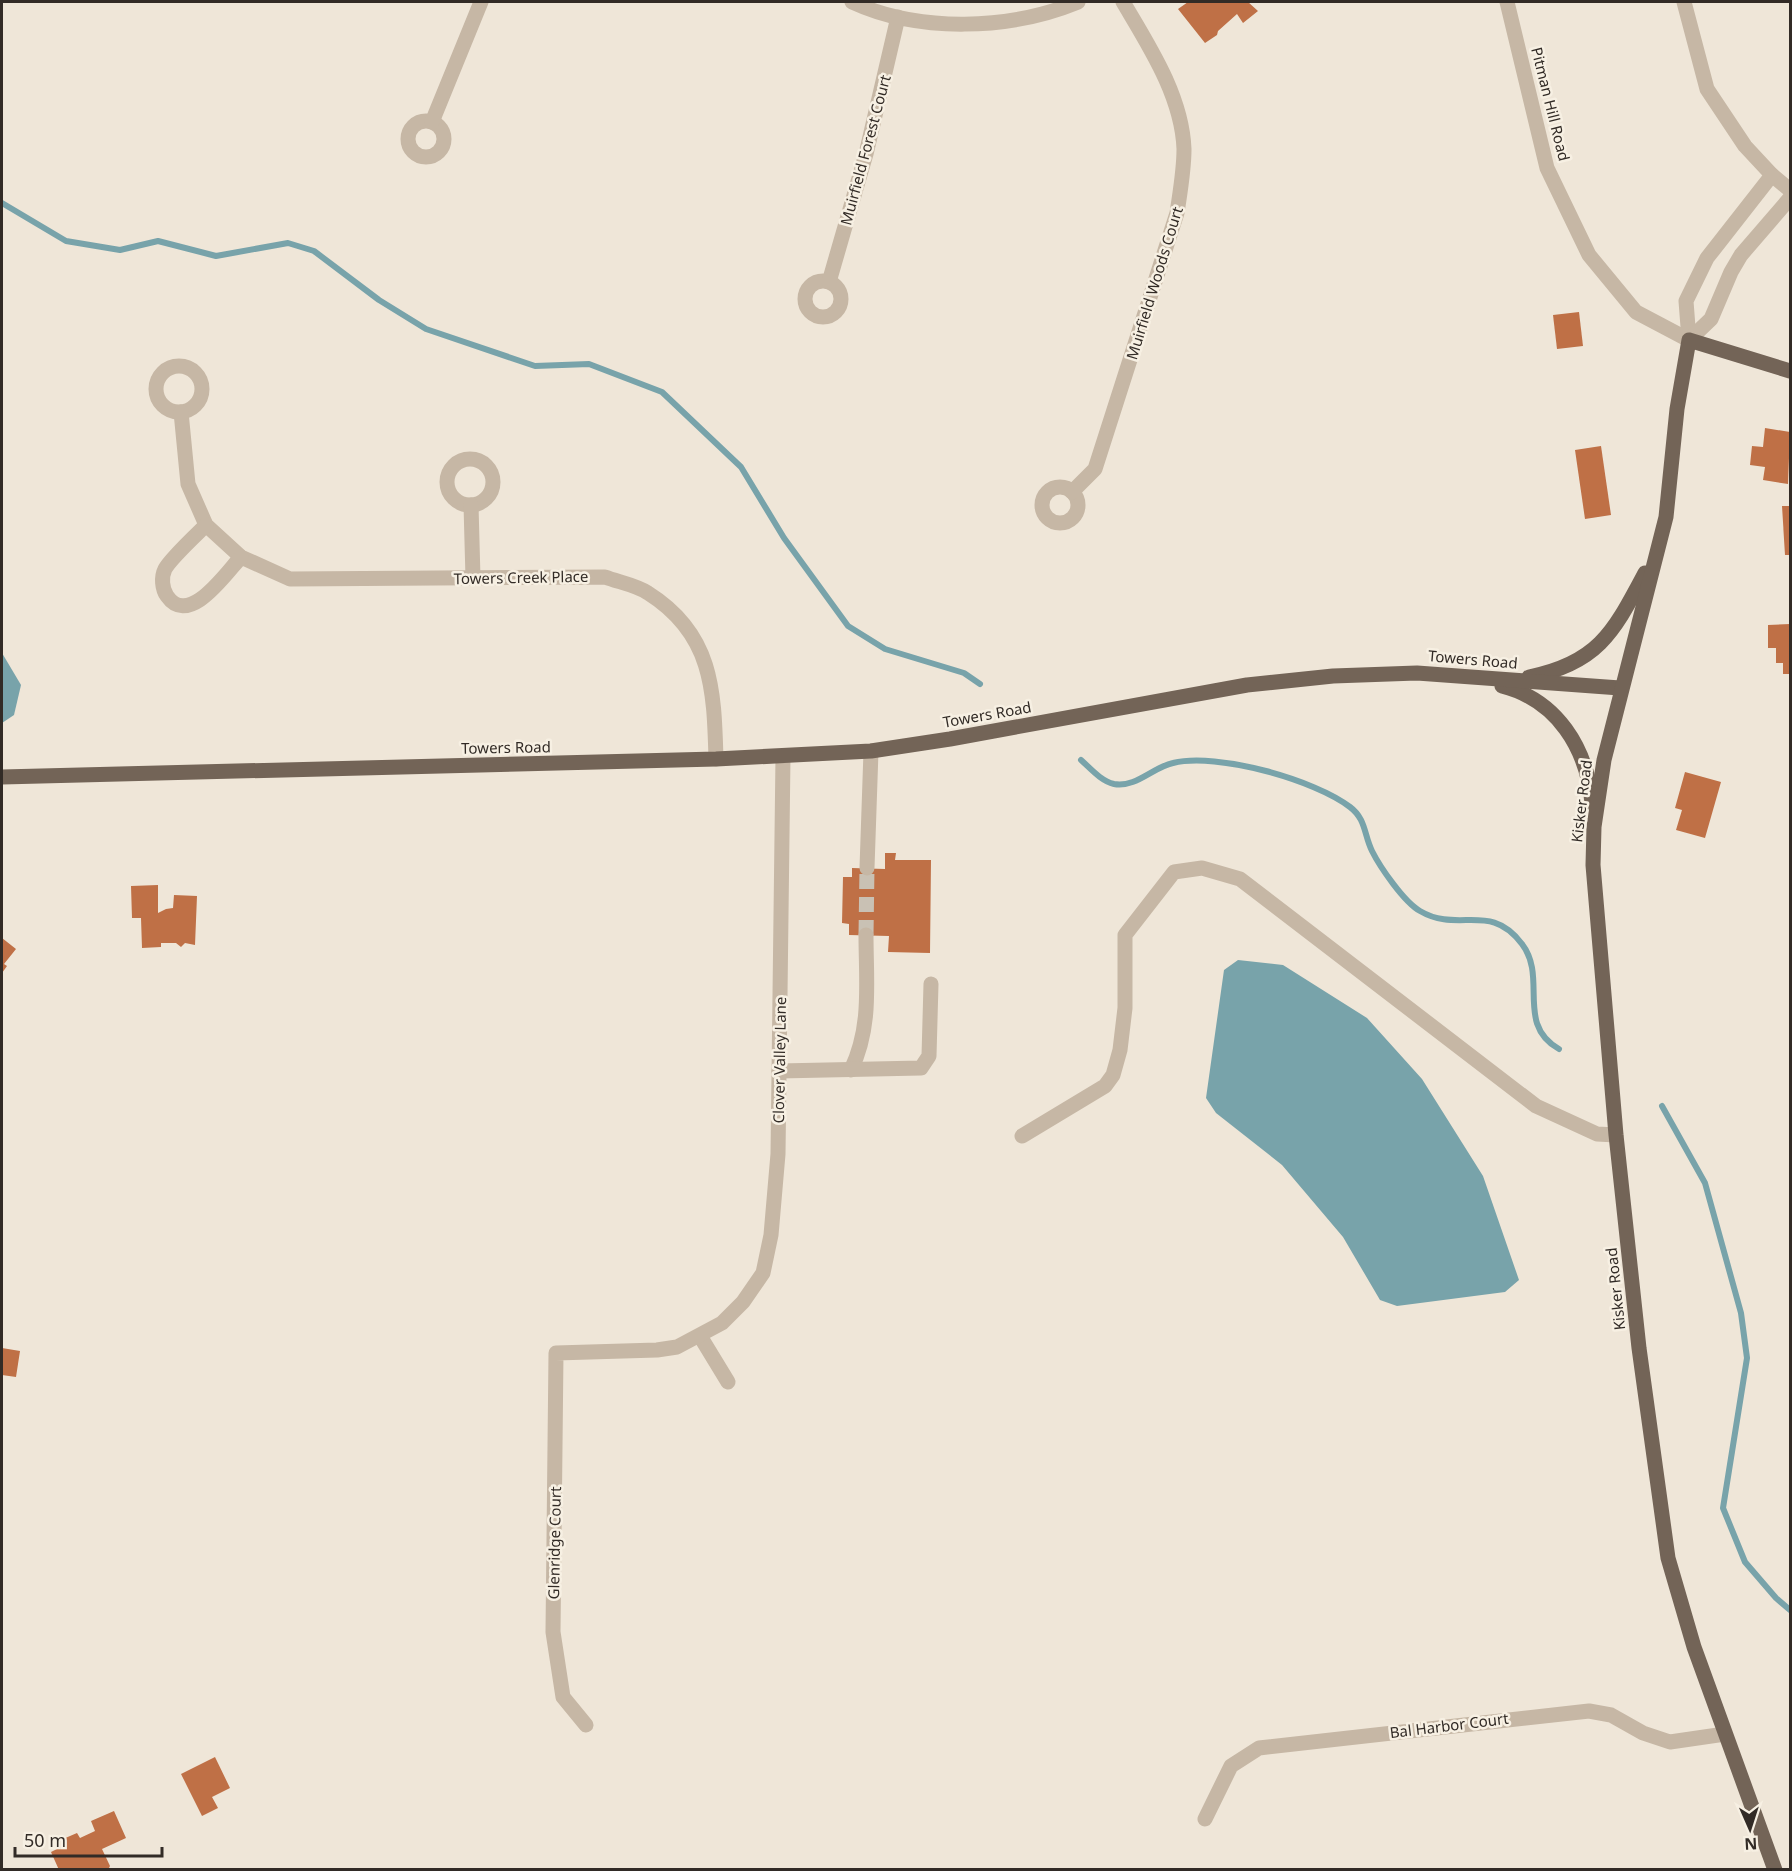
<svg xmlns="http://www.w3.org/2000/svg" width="1792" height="1871" viewBox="0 0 1792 1871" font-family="'Noto Sans',sans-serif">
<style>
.water{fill:#78a3aa}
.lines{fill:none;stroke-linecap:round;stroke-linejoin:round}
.stream{stroke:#78a3aa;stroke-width:6}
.building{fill:#bf7046}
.minor-tunnel{stroke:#c9c1b4;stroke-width:15;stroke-dasharray:15 8;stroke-linecap:butt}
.minor{stroke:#c6b7a5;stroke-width:15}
.major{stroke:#736457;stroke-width:15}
.labels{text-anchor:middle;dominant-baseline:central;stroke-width:5;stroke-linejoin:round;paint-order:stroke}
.street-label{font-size:15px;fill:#322b26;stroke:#f7f0e3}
</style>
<rect width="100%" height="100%" fill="#efe6d8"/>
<!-- water -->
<g class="water">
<polygon points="2,653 21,685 14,715 2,723"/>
<polygon points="1238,960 1283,965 1367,1018 1422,1079 1483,1176 1519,1280 1505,1292 1397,1306 1380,1300 1343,1237 1282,1165 1216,1113 1206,1098 1224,970"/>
</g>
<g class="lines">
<!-- stream -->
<g class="stream">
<polyline points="2,203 66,241 120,250 158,241 216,256 288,243 314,251 379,300 426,329 535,366 589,364 662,392 741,467 784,538 848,626 885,649 964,673 980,684"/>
<path d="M1081,760c10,9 20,21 33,24 22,4 39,-17 59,-21 44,-11 142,17 177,44 16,12 14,28 22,44 8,16 32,51 48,60 39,23 70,-10 102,33 26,34 -7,80 37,105"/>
<polyline points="1662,1106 1705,1183 1741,1313 1747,1358 1723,1508 1745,1562 1776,1598 1790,1610"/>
</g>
</g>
<!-- building -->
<g class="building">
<polygon points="1188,2 1248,2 1258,11 1243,23 1237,14 1218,31 1217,35 1205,43 1178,9"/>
<polygon points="1579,312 1583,346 1557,349 1553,315"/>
<polygon points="1765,428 1790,432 1788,484 1763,480 1765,467 1750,465 1752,446 1763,447"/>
<polygon points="1601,446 1611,515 1585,519 1575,450"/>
<polygon points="1782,506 1790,506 1790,555 1785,555"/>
<polygon points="1790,624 1790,674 1783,674 1783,663 1776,663 1776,648 1768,648 1768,625"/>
<polygon points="1685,772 1721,782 1705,838 1676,830 1682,810 1675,808"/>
<polygon points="885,853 896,853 895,860 931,860 930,953 888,952 889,936 849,935 849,924 842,923 843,877 852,877 852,868 885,869"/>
<polygon points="158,885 158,913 166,909 173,908 174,895 197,896 195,945 185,943 181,947 176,943 161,943 161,947 142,948 141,918 132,918 131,886"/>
<polygon points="2,938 16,949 4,964 7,966 2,973"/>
<polygon points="2,1348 20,1351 16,1377 2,1375"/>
<polygon points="215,1757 230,1788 212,1797 218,1808 202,1816 181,1774"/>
<polygon points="114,1811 126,1838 102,1849 110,1866 108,1870 59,1870 51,1852 59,1848 56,1842 77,1833 80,1838 95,1831 91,1821"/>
</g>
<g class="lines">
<!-- minor-tunnel -->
<polyline class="minor-tunnel" points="866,935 867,868"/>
<!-- minor -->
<g class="minor">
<path d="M852,2c67,31 158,28 226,0"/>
<polyline points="1507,2 1547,168 1589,255 1636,312 1689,340"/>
<polyline points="1684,2 1707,89 1745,146 1772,175 1790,190"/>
<circle cx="426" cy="139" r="18"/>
<polyline points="432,122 481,2"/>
<circle cx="823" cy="299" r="18"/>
<polyline points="829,282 866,154 898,17"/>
<polyline points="1689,340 1686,301 1707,258 1772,175"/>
<polyline points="1689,340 1711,319 1731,272 1741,255 1790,198"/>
<circle cx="179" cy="389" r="23"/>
<path d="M181,412l7,72 18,41 35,32 49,22 315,-2c13,5 31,8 43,16 65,41 66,97 68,166"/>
<circle cx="470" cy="482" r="23"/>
<circle cx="1060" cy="505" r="18"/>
<path d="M1072,492l23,-23 82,-256c3,-21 7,-42 7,-64 -2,-53 -35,-103 -61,-147"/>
<polyline points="471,505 473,578"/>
<path d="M206,525c-9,9 -36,34 -41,44 -4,8 -3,20 2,27 22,32 59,-23 74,-39"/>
<polyline points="867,868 871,751"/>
<path d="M851,1070c21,-44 15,-87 15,-135"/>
<polyline points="779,1071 921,1068 929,1056 931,984"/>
<polyline points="1022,1136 1105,1086 1113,1075 1120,1050 1125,1008 1125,935 1174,872 1202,868 1240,879 1536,1106 1597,1134 1616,1135"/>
<polyline points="700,1336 728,1382"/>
<polyline points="586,1725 563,1697 553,1632 556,1353 657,1350 677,1347 722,1323 743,1302 763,1273 771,1235 778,1154 783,756"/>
<polyline points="1205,1819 1231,1766 1259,1748 1589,1711 1611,1715 1643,1733 1670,1742 1725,1734"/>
</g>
<!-- major -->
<g class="major">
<path d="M1529,677c70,-14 85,-46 116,-104"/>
<path d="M1502,686c55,14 85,62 90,117"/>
<polyline points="2,777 716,759 871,751 950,739 1247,685 1333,676 1417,673 1620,688"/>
<polyline points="1775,1870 1694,1647 1668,1558 1639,1348 1616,1135 1593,865 1594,827 1604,760 1666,517 1677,409 1689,340 1790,371"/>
</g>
</g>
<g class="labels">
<!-- street labels -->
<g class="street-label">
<text transform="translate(1551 104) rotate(76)">Pitman Hill Road</text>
<text transform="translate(865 150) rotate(-75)">Muirfield Forest Court</text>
<text transform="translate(1154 283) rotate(-73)">Muirfield Woods Court</text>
<text transform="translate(521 577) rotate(-1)">Towers Creek Place</text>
<text transform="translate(1473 659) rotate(5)">Towers Road</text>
<text transform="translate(987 714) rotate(-10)">Towers Road</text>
<text transform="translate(506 747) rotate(-1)">Towers Road</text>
<text transform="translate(1581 801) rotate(-83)">Kisker Road</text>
<text transform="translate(779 1060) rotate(-89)">Clover Valley Lane</text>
<text transform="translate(1615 1289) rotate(-96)">Kisker Road</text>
<text transform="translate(554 1543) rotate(-89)">Glenridge Court</text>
<text transform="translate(1449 1725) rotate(-7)">Bal Harbor Court</text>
</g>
</g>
<!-- border -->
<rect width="1792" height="1871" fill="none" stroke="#322b26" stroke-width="6"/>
<!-- north arrow -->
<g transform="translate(1750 1829) rotate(177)" stroke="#f7f0e3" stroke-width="4.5" paint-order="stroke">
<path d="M0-4.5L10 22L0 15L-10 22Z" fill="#322b26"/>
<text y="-9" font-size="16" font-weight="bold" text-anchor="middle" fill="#322b26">N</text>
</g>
<!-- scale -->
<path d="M15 1847v9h147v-9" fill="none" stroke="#322b26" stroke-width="3"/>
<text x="24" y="1847" font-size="18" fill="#322b26" stroke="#f7f0e3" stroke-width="4.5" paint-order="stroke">50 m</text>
</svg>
